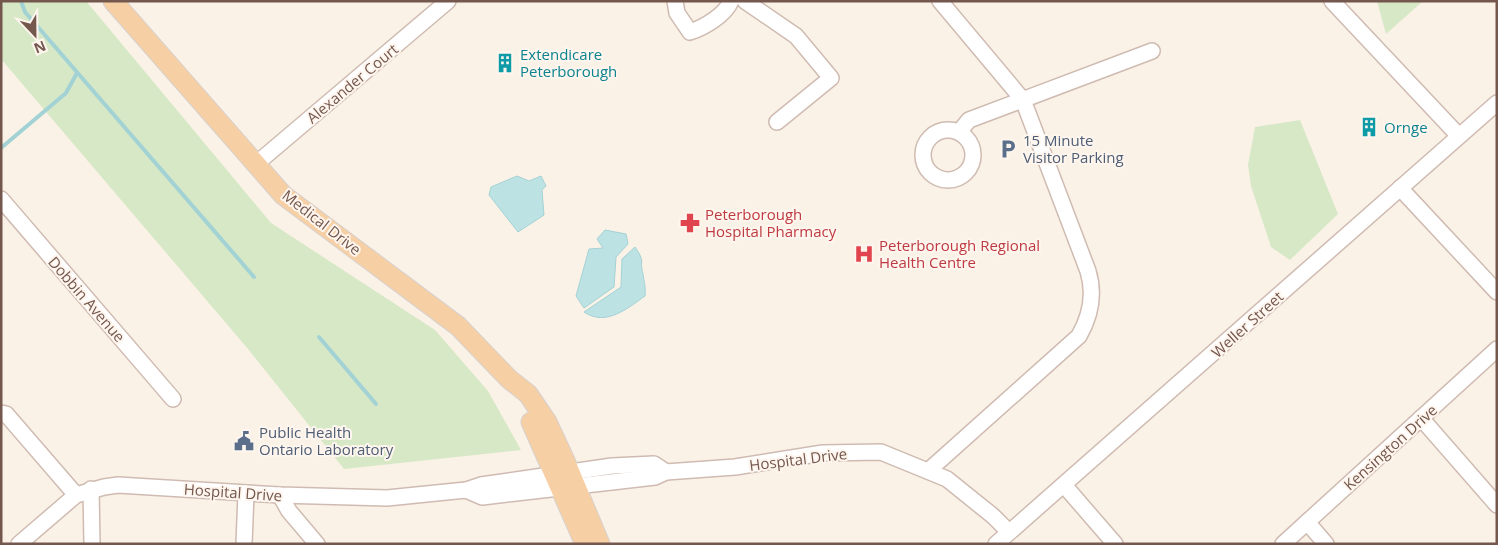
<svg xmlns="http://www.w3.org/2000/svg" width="1498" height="545" viewBox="0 0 1498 545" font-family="'Open Sans',sans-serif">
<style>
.green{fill:#d7e8c6}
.water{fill:#bde2e4;stroke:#a3d2d5}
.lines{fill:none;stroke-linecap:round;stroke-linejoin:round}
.stream{stroke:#a3d2d5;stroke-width:4}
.minor-casing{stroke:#cfbbb1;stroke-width:18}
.major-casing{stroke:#d8d0cd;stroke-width:21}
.minor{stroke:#fff;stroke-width:15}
.major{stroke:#f6d0a4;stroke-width:19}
.labels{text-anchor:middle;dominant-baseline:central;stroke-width:4;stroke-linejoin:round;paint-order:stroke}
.culture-label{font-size:15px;fill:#0d838f;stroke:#fef6ee;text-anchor:start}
.street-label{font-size:15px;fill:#74574d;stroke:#fef6ee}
.service-label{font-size:15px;fill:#4e5e75;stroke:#fef6ee;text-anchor:start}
.health-label{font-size:15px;fill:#be3a42;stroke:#fef6ee;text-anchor:start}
</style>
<rect width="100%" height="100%" fill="#fbf2e7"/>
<!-- green -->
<g class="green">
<polygon points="1,1 86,1 271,223 435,330 488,391 521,450 344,469 248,349 1,59"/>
<polygon points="1377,1 1423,1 1386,34"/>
<polygon points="1300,120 1338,214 1290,260 1271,247 1251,186 1248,165 1255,127"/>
</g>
<!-- water -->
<g class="water">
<polygon points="517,176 529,181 541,176 546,186 542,190 544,215 518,232 489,195 491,187"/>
<polygon points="605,230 626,234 628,244 616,257 614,287 584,308 576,296 589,249 603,248 597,239"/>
<path d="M635,247c11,16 4,12 8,27 1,8 3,13 2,22 -17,12 -39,31 -61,16l37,-25 1,-28z"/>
</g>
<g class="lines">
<!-- stream -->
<g class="stream">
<polyline points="21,1 25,12 254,277"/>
<polyline points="1,148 66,93 77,73"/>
<polyline points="319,337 376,404"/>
</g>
<defs>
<g id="minor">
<path d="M675,1l2,12 13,19c15,-5 35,-17 41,-31"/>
<polyline points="745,1 796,36 831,78 777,122"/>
<polyline points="1332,1 1459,136"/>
<circle cx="948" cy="155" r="25"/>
<polyline points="959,132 969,120 1152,51"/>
<polyline points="256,164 448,1"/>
<polyline points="1400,188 1497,292"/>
<polyline points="1,199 173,399"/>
<polyline points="1,413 6,414 76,495"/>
<polyline points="1421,418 1497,505"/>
<path d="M928,471l151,-135c12,-21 16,-42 9,-65l-65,-171 -83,-99"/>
<polyline points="1064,485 1115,544"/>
<polyline points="91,489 92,544"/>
<polyline points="466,490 482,497 655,477 666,472 735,467 823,453 881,452 947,479 993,516 1009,532"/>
<polyline points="280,495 289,511 317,544"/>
<polyline points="1307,522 1326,544"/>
<polyline points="19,544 76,495 104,487 118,485 280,495 387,498 466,490 481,485 612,466 654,464 666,472"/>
<polyline points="244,544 246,493"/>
<polyline points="996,544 1497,103"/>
<polyline points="1283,544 1497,349"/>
</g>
<g id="major">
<polyline points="113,1 283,195 458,326 509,379 528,394 547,422 566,463 600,544"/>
<polyline points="531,422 585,544"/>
</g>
</defs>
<!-- minor casing -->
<use href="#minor" class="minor-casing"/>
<!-- major casing -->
<use href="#major" class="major-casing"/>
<!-- minor -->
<use href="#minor" class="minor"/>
<!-- major -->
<use href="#major" class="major"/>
</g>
<!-- icons -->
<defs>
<symbol id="building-bare" viewBox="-9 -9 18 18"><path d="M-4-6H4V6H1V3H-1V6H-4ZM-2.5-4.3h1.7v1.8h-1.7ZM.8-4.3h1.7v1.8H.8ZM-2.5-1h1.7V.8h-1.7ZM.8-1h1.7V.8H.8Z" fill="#0f9aa8" stroke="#fef6ee" stroke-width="2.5" paint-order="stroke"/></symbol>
<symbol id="parking-bare" viewBox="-9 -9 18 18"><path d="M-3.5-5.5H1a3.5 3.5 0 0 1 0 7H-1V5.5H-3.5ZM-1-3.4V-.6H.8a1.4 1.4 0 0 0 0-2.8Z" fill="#5c6f8a" stroke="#fef6ee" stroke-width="2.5" paint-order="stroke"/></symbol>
<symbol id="pharmacy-bare" viewBox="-9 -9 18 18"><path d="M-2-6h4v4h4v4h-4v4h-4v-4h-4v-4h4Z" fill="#e0444e" stroke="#fef6ee" stroke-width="2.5" paint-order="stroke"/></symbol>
<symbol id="hospital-bare" viewBox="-9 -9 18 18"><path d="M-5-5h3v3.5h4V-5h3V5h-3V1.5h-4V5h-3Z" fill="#e0444e" stroke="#fef6ee" stroke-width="2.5" paint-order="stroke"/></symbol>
<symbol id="civic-bare" viewBox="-9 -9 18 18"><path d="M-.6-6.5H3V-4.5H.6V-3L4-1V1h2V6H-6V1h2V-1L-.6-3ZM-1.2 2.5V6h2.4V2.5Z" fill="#5c6f8a" stroke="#fef6ee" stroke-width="2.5" paint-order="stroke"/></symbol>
</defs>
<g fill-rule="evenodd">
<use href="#building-bare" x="491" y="49" width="28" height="28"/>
<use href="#building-bare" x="1355" y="113" width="28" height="28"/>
<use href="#parking-bare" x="994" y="135" width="28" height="28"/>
<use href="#pharmacy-bare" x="676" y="209" width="28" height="28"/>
<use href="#hospital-bare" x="850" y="240" width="28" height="28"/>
<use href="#civic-bare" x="230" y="427" width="28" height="28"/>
</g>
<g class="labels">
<!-- culture labels -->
<g class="culture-label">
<text x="520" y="54">Extendicare<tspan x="520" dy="17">Peterborough</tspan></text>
<text x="1384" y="127">Ornge</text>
</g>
<!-- street labels -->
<g class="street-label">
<text transform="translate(352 83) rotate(-40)">Alexander Court</text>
<text transform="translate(322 222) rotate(38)">Medical Drive</text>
<text transform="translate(87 299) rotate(49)">Dobbin Avenue</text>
<text transform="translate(1247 324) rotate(-42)">Weller Street</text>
<text transform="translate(1390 447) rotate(-42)">Kensington Drive</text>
<text transform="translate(798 459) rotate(-7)">Hospital Drive</text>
<text transform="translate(233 492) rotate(4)">Hospital Drive</text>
</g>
<!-- service labels -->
<g class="service-label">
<text x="1023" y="140">15 Minute<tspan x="1023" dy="17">Visitor Parking</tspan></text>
<text x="259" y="432">Public Health<tspan x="259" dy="17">Ontario Laboratory</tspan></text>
</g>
<!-- health labels -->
<g class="health-label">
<text x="705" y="214">Peterborough<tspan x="705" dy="17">Hospital Pharmacy</tspan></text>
<text x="879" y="245">Peterborough Regional<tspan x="879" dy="17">Health Centre</tspan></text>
</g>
</g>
<!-- border -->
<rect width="1498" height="545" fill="none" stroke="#74574d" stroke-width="5"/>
<!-- north arrow -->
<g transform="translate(35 35) rotate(158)" stroke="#fef6ee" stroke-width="4" paint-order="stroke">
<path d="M0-4L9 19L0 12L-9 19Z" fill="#74574d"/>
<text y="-8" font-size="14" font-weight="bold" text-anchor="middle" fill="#74574d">N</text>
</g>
</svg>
